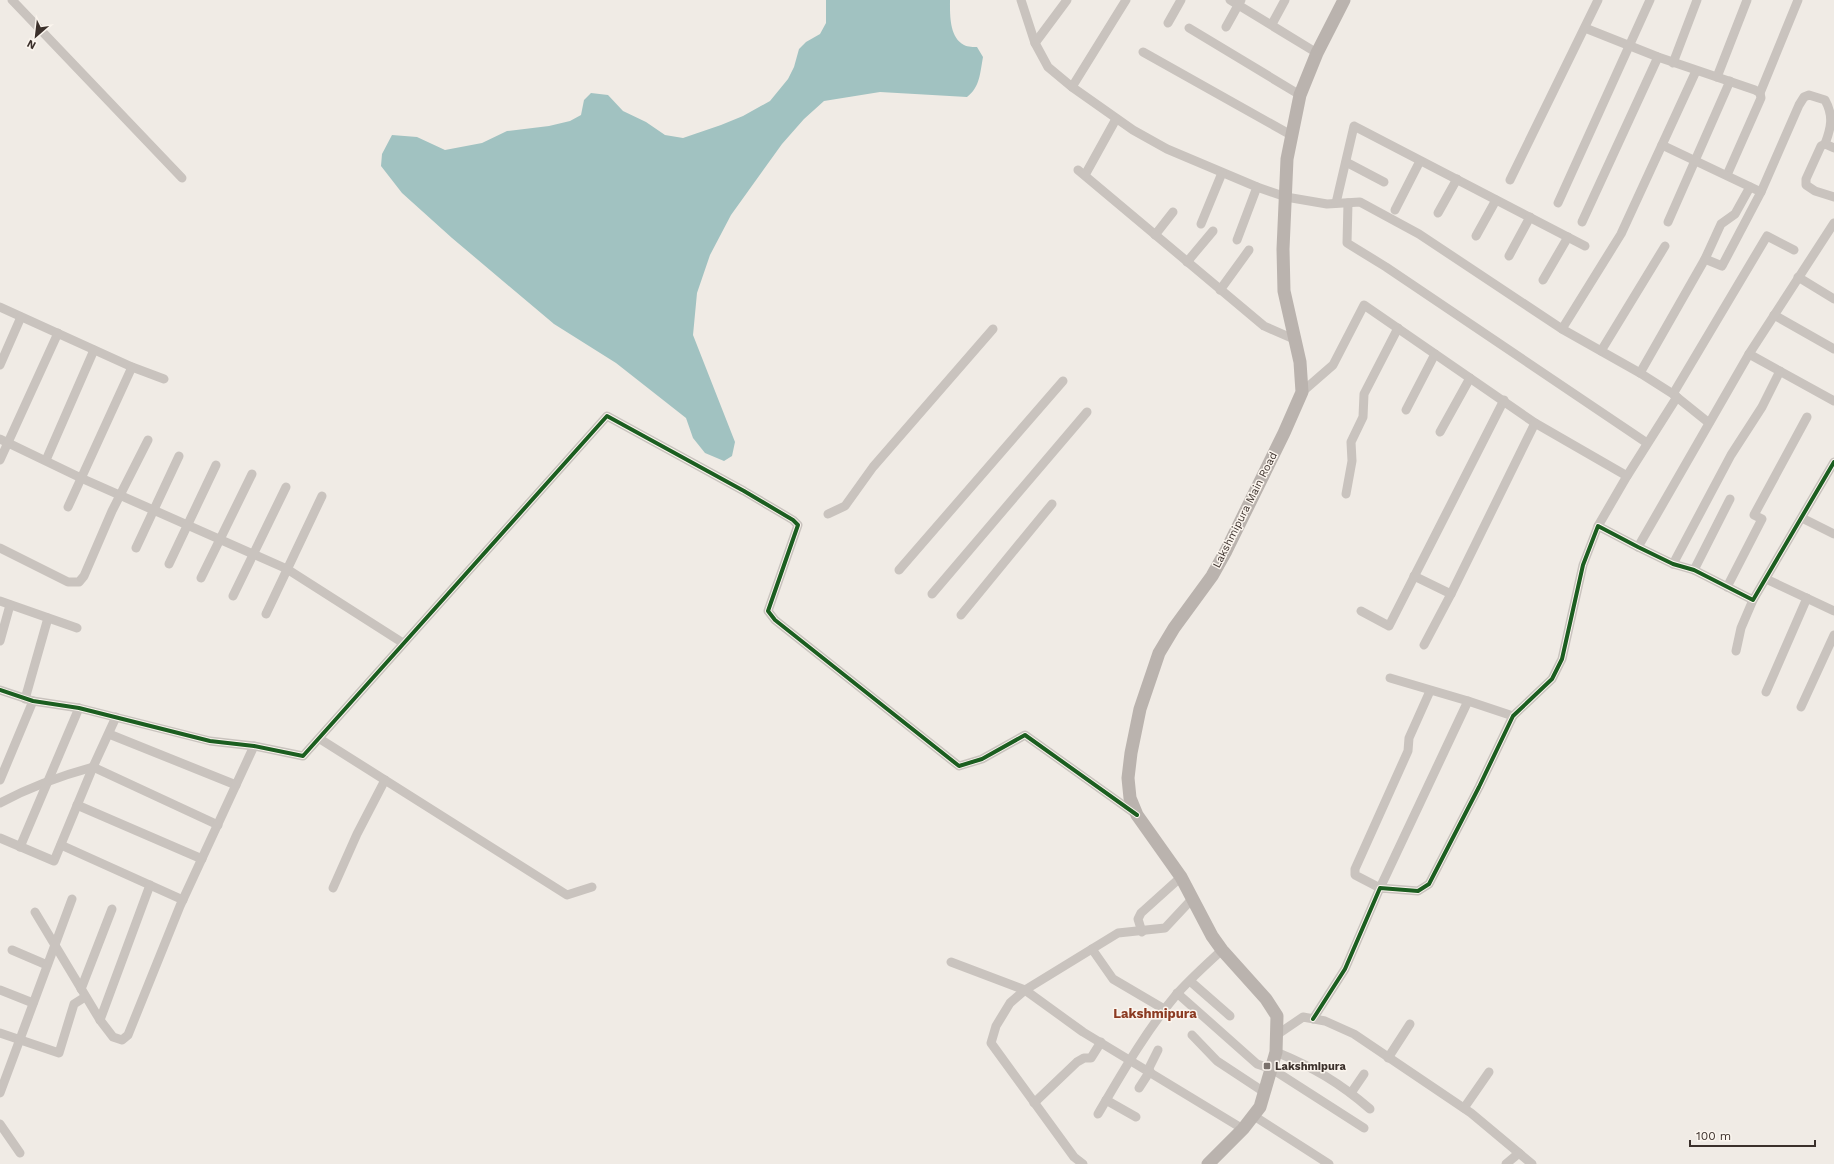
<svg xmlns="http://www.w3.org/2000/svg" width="1834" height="1164" viewBox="0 0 1834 1164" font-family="'Work Sans',sans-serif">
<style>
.water{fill:#a1c2c1}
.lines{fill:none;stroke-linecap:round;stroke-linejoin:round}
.street{stroke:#c9c3be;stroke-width:9}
.secondary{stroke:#bab3ae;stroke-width:13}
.cycleway-casing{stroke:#fbf5ee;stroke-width:6}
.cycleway{stroke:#1b5e20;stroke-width:4}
.poi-dot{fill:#7a716c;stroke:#fbf5ee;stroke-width:1.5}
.labels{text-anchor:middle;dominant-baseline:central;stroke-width:3;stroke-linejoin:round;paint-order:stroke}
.street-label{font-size:11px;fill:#3b302b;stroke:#fbf5ee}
.poi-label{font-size:11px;font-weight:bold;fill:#3b302b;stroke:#fbf5ee;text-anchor:start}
.quarter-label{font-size:13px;font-weight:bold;fill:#8c3b22;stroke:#fbf5ee}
</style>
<rect width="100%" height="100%" fill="#f0ebe5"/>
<!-- water -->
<path class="water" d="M826,0h124c0,14 -1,37 14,45 4,2 10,2 13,2l6,10c-3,16 -3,30 -16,40l-87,-5 -56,9 -20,18 -22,25 -51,71 -21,40 -13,38 -4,42 42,107 -3,14 -8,5 -19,-8 -12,-15 -7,-20 -70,-55 -62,-39 -102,-86 -50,-45 -21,-27 1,-12 10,-19 25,2 28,13 37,-7 25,-12 42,-5 21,-5 11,-6 3,-15 7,-7 17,2 15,16 23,11 19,13 18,3 38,-13 22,-9 27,-15 18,-22 6,-12 5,-18 7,-7 14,-8 6,-11z"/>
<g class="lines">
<!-- street -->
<g class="street">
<polyline points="12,0 182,178"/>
<polyline points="1021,0 1035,43 1048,67 1072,87 1133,130 1167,149 1257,187 1286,197 1327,204 1360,202 1419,234 1562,329 1640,373 1673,394 1709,423"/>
<polyline points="1230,0 1317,53"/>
<polyline points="1168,23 1181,0"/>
<polyline points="1272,24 1285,0"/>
<polyline points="1226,27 1241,0"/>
<polyline points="1189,28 1300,95"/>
<polyline points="1585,28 1658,57 1755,90 1760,93 1761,98 1727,175"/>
<polyline points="1035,43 1067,0"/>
<polyline points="1143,52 1291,135"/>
<polyline points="1673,63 1697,0"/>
<polyline points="1717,77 1747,0"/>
<polyline points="1072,87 1126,0"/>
<polyline points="1760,93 1798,0"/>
<polyline points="1834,148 1825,144 1821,146 1806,179 1806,185 1815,191 1834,197"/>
<polyline points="1346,162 1384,182"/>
<polyline points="1078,170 1264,326 1296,340"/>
<polyline points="1085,175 1116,119"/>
<polyline points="1510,180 1598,0"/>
<path d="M1761,192l38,-87 5,-8 5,-2 16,5c9,16 6,28 0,44"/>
<polyline points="1336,203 1354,126 1585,246"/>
<polyline points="1348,203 1347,243 1386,267 1647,443"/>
<polyline points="1558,203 1650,0"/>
<polyline points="1395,210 1420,161"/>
<polyline points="1438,213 1457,179"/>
<polyline points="1582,222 1658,57"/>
<polyline points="1668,222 1730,81"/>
<polyline points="1201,224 1222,173"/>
<polyline points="1155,235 1173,212"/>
<polyline points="1476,236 1496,200"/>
<polyline points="1237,240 1257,187"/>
<polyline points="1509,256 1530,217"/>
<polyline points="1705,259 1721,224 1735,214 1750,187"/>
<polyline points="1187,262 1213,231"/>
<polyline points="1798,277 1834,299"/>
<polyline points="1543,280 1568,237"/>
<polyline points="1220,290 1249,250"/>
<polyline points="0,307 132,367 164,379"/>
<polyline points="1774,315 1834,349"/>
<polyline points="1562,329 1621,234 1696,71"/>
<polyline points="1601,351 1665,246"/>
<polyline points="1749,354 1834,401"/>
<polyline points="0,365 21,317"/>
<polyline points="1640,373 1705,259 1722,266 1761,192 1662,145"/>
<polyline points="1302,392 1333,365 1364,305 1535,423 1627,476"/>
<polyline points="1673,394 1767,236 1794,250"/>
<polyline points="1406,410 1435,354"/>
<polyline points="1440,432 1470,378"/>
<polyline points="0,439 81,478 287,569 403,643"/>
<polyline points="0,460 58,333"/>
<polyline points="46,460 94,350"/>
<polyline points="1346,494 1352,461 1351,442 1363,417 1364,394 1398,328"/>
<polyline points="68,507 132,367"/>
<polyline points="828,514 845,506 873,467 993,329"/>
<polyline points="1802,518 1834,534"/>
<polyline points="1598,526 1627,476 1677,397"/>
<polyline points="1638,547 1749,354 1834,223"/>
<polyline points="0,548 68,582 79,582 84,576 112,511 148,440"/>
<polyline points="136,548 179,456"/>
<polyline points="169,564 216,465"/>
<polyline points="1673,564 1731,455 1762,407 1780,371"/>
<polyline points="899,570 1063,381"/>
<polyline points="1694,570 1730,499"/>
<polyline points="1414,576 1451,594"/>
<polyline points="201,578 252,474"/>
<polyline points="1766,579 1834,611"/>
<polyline points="1727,587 1762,519 1754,515 1807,417"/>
<polyline points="932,594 1087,412"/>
<polyline points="233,596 286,487"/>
<polyline points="0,601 77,628"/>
<polyline points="1361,611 1389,626 1504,400"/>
<polyline points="266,614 322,496"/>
<polyline points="961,615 1052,504"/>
<polyline points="0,641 10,605"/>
<polyline points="1424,645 1451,594 1535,423"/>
<polyline points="1736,651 1741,628 1753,600"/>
<polyline points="1390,678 1468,701 1513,716"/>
<polyline points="0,690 33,701 79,708 210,741 254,746 303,756 607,416 744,491 793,520 798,525 768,611 775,620 959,766 982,759 1025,735 1137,815"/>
<polyline points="1430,691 1409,738 1408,751 1355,869 1355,875 1380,888 1468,701"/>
<polyline points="1766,692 1807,598"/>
<polyline points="25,699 48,618"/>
<polyline points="1801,707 1834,635"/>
<polyline points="109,734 236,785"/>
<polyline points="320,739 567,895 592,887"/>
<polyline points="0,780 33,701"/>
<path d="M0,803c30,-16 60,-27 93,-36l125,58"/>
<polyline points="77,805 202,859"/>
<polyline points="0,838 54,861 93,767 116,717"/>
<polyline points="61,845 183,900"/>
<polyline points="20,847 79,708"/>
<polyline points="333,888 357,834 385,780"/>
<polyline points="35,912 100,1020 113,1037 122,1040 128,1035 180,906 254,746"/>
<polyline points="1142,932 1138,919 1141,913 1181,877"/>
<polyline points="1092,949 1113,979 1164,1009"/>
<polyline points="12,950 47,965"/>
<polyline points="951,962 1025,990 1083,1032 1243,1129"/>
<polyline points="1190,981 1230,1016"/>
<polyline points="81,989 112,909"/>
<polyline points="0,990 33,1003"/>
<polyline points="1177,993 1257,1064 1272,1069 1364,1128"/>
<polyline points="1313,1019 1345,969 1380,888 1418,891 1429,884 1479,787 1513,716 1552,679 1562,659 1583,565 1598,526 1638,547 1673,564 1694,570 1753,600 1834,462"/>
<polyline points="100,1020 150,885"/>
<polyline points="0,1033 59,1053 74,1004 85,997"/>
<polyline points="1278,1034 1303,1017 1325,1021 1354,1034 1471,1113 1532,1164"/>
<polyline points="1192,1035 1217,1061 1264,1092"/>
<path d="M1276,1052c37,15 64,31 94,57"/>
<polyline points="1388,1058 1410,1024"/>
<polyline points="1148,1070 1158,1050"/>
<polyline points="1139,1088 1150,1071"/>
<polyline points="0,1093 72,899"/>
<polyline points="1351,1093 1364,1074"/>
<polyline points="1106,1100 1136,1117"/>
<polyline points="1034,1103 1077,1062 1084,1058 1091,1058 1101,1042"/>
<polyline points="1464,1108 1489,1072"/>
<path d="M1098,1114c24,-41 48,-83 78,-119 14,-16 31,-31 46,-45"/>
<polyline points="1254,1116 1329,1164"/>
<polyline points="0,1124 20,1153"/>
<polyline points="1083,1164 1074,1157 991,1043 996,1026 1010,1003 1025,990 1118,933 1165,928 1193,898"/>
<polyline points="1506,1164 1519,1153"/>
</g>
<!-- secondary -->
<polyline class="secondary" points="1208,1164 1243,1129 1260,1107 1276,1052 1277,1016 1266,999 1222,950 1212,936 1181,877 1137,815 1130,798 1128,778 1131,753 1140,709 1159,653 1174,628 1212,576 1226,551 1284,433 1302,392 1300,362 1284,291 1283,249 1287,159 1300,95 1317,53 1344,0"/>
<defs>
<g id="cycleway">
<polyline points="0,690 33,701 79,708 210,741 254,746 303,756 607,416 744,491 793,520 798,525 768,611 775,620 959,766 982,759 1025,735 1137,815"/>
<polyline points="1313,1019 1345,969 1380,888 1418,891 1429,884 1479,787 1513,716 1552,679 1562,659 1583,565 1598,526 1638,547 1673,564 1694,570 1753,600 1834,462"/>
</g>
</defs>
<!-- cycleway casing -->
<use href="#cycleway" class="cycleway-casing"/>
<!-- cycleway -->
<use href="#cycleway" class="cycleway"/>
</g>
<!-- markers -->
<rect class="poi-dot" x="1263" y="1062" width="8" height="8" rx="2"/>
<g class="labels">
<!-- street labels -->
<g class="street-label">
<text transform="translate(1245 510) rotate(-63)">Lakshmipura Main Road</text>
</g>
<!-- poi labels -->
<g class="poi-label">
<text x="1275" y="1066">Lakshmipura</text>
</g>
<!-- quarter labels -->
<g class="quarter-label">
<text x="1155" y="1013">Lakshmipura</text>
</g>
</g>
<!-- north arrow -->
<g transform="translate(36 36) rotate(208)" stroke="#fbf5ee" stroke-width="3" paint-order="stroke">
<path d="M0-3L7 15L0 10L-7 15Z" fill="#3b302b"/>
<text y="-6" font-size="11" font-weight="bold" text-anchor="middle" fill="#3b302b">N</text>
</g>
<!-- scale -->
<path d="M1690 1140v6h125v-6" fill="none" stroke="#3b302b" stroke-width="2"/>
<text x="1696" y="1140" font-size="12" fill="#3b302b" stroke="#fbf5ee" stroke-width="3" paint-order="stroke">100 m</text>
</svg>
